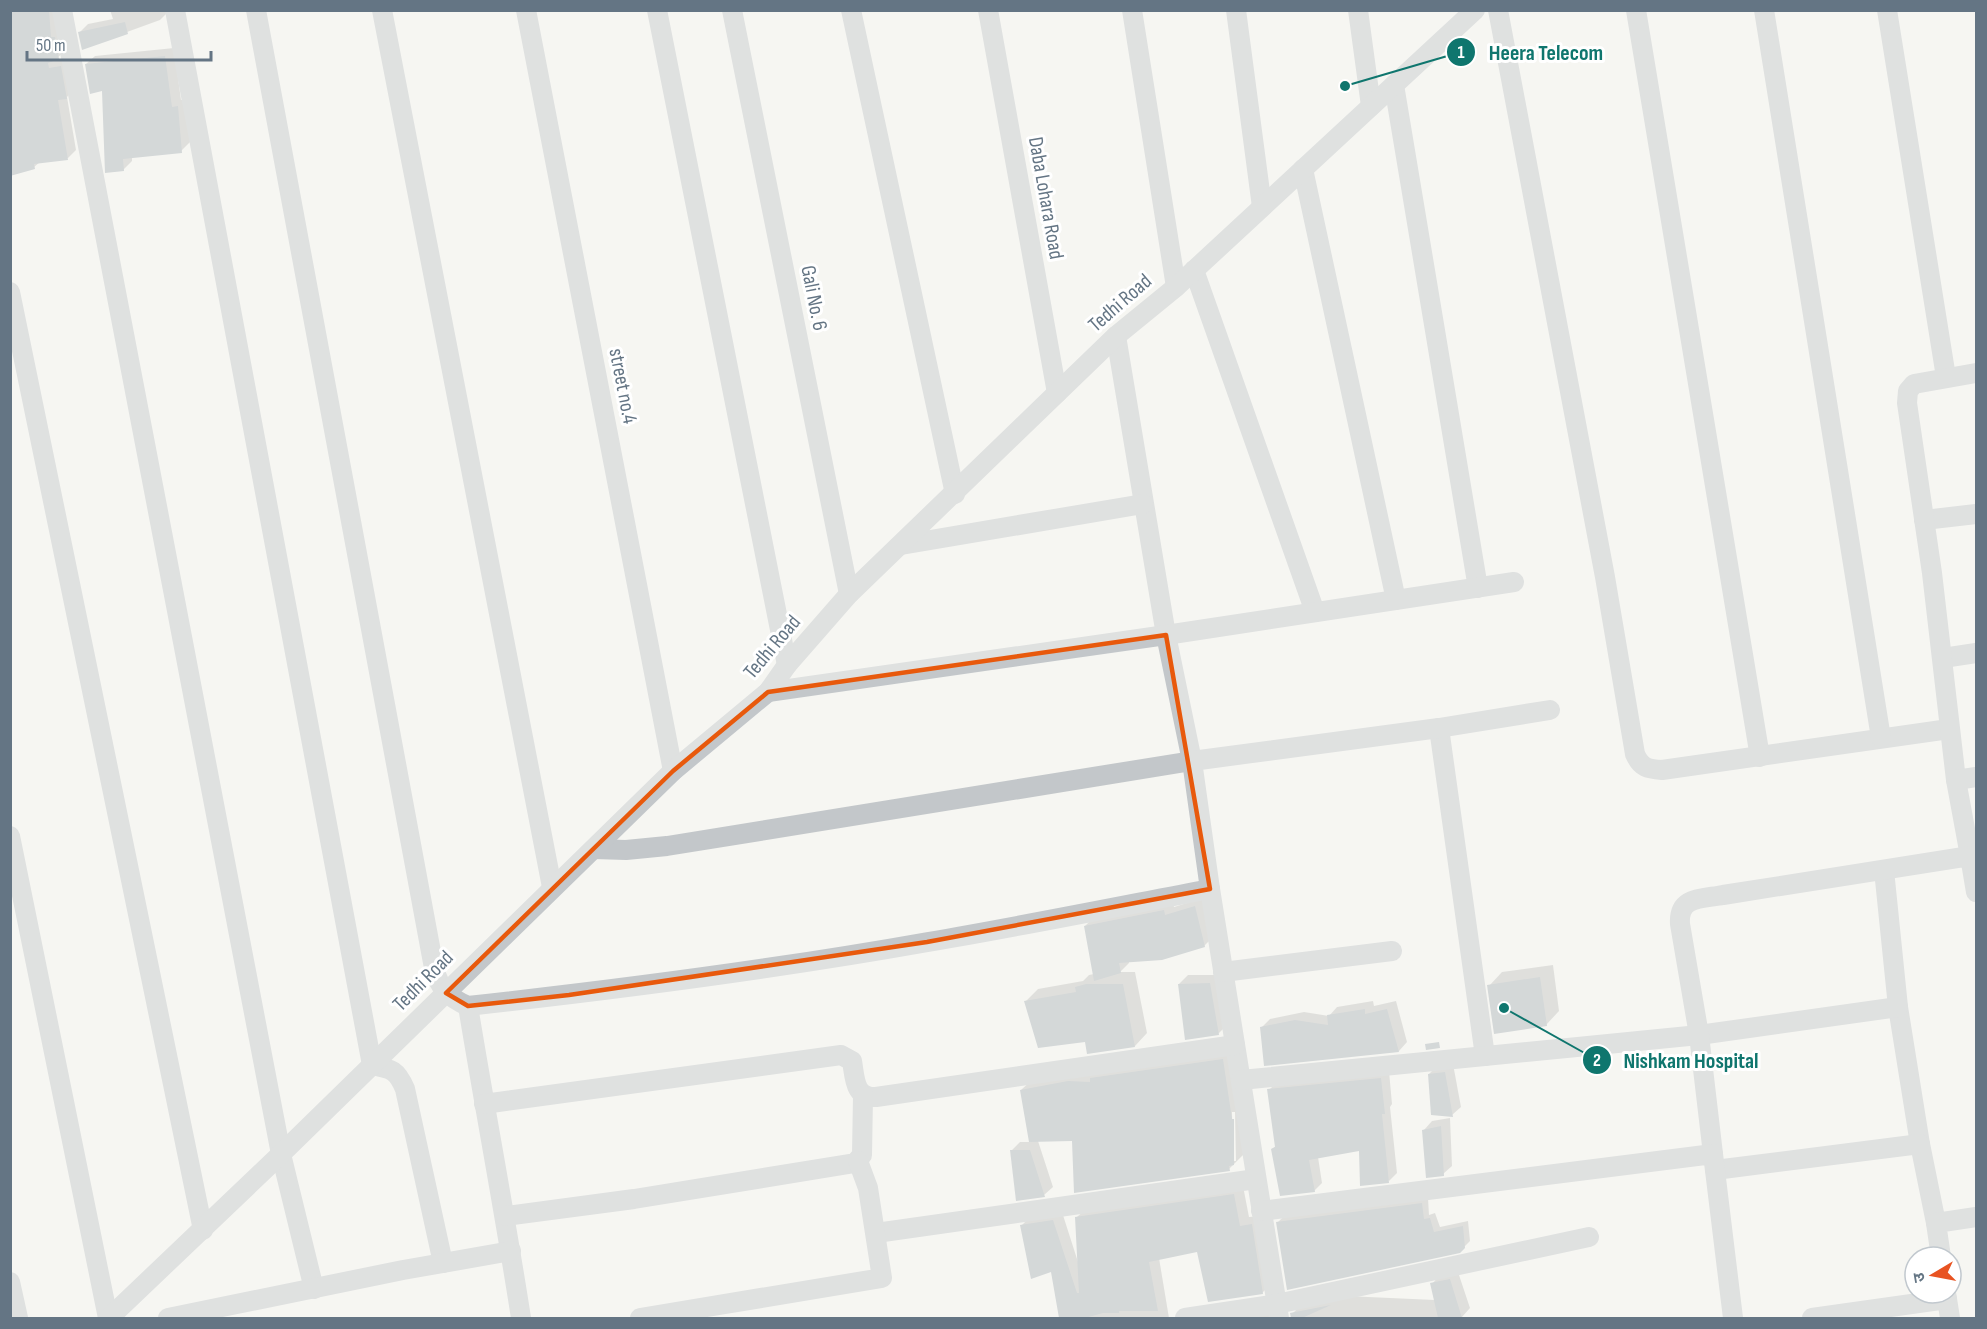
<svg xmlns="http://www.w3.org/2000/svg" width="1987" height="1329" viewBox="0 0 1987 1329" font-family="'Sofia Sans Condensed','Noto Sans Devanagari',sans-serif">
<style>
.shadow{fill:#0003;fill-rule:evenodd}
.building{fill:#abb3b9}
.lines{fill:none;stroke-linecap:round;stroke-linejoin:round}
.minor{stroke:#c3c7ca;stroke-width:20}
.marked{fill:none;stroke:#e8590c;stroke-width:4.5;stroke-linejoin:round}
.labels{text-anchor:middle;dominant-baseline:central;stroke-width:6;stroke-linejoin:round;paint-order:stroke}
.street-label{font-size:21px;fill:#647584;stroke:#fff}
.leader{fill:none;stroke:#0f766e;stroke-width:2}
.callout-dot{fill:#0f766e;stroke:#fff;stroke-width:2}
.mark-label{font-size:18px;text-anchor:middle;font-weight:bold;fill:#fff}
.callout-label{font-size:22px;text-anchor:middle;font-weight:bold;fill:#0f766e;stroke:#fff;stroke-width:6;stroke-linejoin:round;paint-order:stroke}
</style>
<rect width="100%" height="100%" fill="#f6f6f2"/>
<!-- shadow -->
<g class="shadow">
<polygon points="10,10 57,10 67,49 55,60 68,59 74,89 67,97 76,150 68,158 40,162 34,167"/>
<polygon points="110,10 168,10 168,12 160,20 83,48 80,32 88,24 113,19"/>
<polygon points="174,48 181,100 187,98 190,142 181,151 132,156 132,161 123,170 103,90 86,64 95,56"/>
<polygon points="1203,898 1213,937 1204,946 1129,961 1129,963 1120,972 1135,972 1147,1033 1135,1046 1086,1040 1026,1001 1038,989 1083,981 1089,975 1094,974 1085,926 1094,917 1173,902 1174,907"/>
<polygon points="1553,965 1559,1011 1546,1025 1489,986 1502,972"/>
<polygon points="1188,975 1218,975 1227,1025 1218,1034 1179,984"/>
<polygon points="1373,1001 1374,1006 1396,1001 1407,1042 1399,1051 1266,1064 1261,1028 1270,1019 1304,1012 1329,1016 1337,1007"/>
<path d="M1234,1048l11,105 -16,16 -156,-30 -35,2 15,46 -9,8 -33,-44 9,-9h11l-10,-52 12,-11zM1232,1112h3l1,49h-3z"/>
<polygon points="1453,1064 1461,1107 1452,1115 1429,1074 1438,1065"/>
<polygon points="1389,1071 1392,1104 1390,1107 1397,1173 1389,1181 1360,1149 1318,1157 1322,1183 1314,1191 1272,1149 1276,1146 1269,1090 1277,1082"/>
<polygon points="1450,1118 1452,1166 1443,1174 1424,1130 1432,1121"/>
<polygon points="1243,1186 1249,1217 1260,1216 1271,1284 1262,1293 1198,1250 1159,1258 1169,1318 1060,1318 1052,1270 1022,1225 1031,1216 1062,1212 1078,1262 1077,1217 1086,1209"/>
<polygon points="1428,1198 1429,1215 1435,1213 1440,1227 1468,1221 1470,1241 1464,1247 1277,1223 1283,1217"/>
<polygon points="1458,1272 1470,1308 1462,1317 1452,1318 1292,1318 1292,1314 1301,1305 1346,1296 1435,1300 1432,1284 1440,1275"/>
<polygon points="1276,1310 1281,1318 1223,1318"/>
</g>
<!-- building -->
<g class="building">
<polygon points="10,10 49,10 51,37 55,37 59,59 48,63 49,68 61,66 67,99 58,100 68,160 34,164 35,169 10,176"/>
<polygon points="125,22 128,34 82,50 78,32"/>
<polygon points="165,56 172,107 178,106 182,153 123,159 124,171 105,173 102,91 90,94 85,64"/>
<polygon points="1195,906 1205,947 1162,960 1119,963 1121,973 1094,981 1084,926 1164,910 1165,915"/>
<polygon points="1540,977 1547,1026 1494,1034 1487,985"/>
<polygon points="1210,983 1219,1035 1185,1040 1178,984"/>
<polygon points="1086,984 1123,984 1135,1047 1087,1054 1085,1042 1038,1048 1024,1001 1076,992 1075,987"/>
<polygon points="1365,1009 1365,1014 1387,1009 1399,1052 1264,1066 1260,1027 1295,1020 1328,1025 1327,1015"/>
<polygon points="1439,1042 1440,1048 1426,1050 1425,1044"/>
<polygon points="1223,1059 1232,1119 1234,1119 1234,1165 1229,1166 1230,1171 1074,1193 1072,1141 1029,1142 1020,1090 1068,1081 1090,1082 1090,1078"/>
<polygon points="1445,1072 1453,1117 1431,1115 1428,1074"/>
<polygon points="1381,1078 1385,1114 1382,1114 1389,1183 1360,1186 1359,1151 1309,1160 1315,1192 1280,1196 1271,1149 1275,1147 1267,1089"/>
<polygon points="1441,1126 1444,1176 1426,1178 1422,1130"/>
<polygon points="1010,1150 1030,1150 1045,1197 1016,1201"/>
<polygon points="1234,1194 1240,1226 1252,1224 1263,1294 1208,1302 1197,1252 1149,1262 1158,1311 1119,1311 1119,1313 1103,1313 1085,1318 1059,1318 1051,1272 1031,1279 1020,1225 1053,1220 1077,1293 1079,1293 1075,1217"/>
<polygon points="1422,1203 1424,1219 1430,1218 1434,1232 1463,1226 1465,1248 1460,1253 1287,1290 1276,1222"/>
<polygon points="1450,1279 1462,1318 1438,1318 1430,1283"/>
<polygon points="1331,1305 1302,1318 1291,1318 1290,1313"/>
</g>
<g class="lines">
<!-- minor -->
<g class="minor">
<polyline points="62,10 281,1154 314,1289"/>
<path d="M175,10l197,1055c20,4 25,5 33,24l38,174"/>
<path d="M256,10l178,958c5,20 15,30 34,38 154,-17 308,-37 460,-64 94,-16 188,-35 282,-53"/>
<polyline points="382,10 552,887"/>
<polyline points="526,10 673,771"/>
<polyline points="657,10 787,665"/>
<polyline points="732,10 849,594"/>
<polyline points="851,10 955,494"/>
<polyline points="988,10 1057,393"/>
<polyline points="1132,10 1176,287"/>
<polyline points="1236,10 1262,207"/>
<polyline points="1358,10 1371,106"/>
<path d="M1498,10l107,567 30,177c6,14 13,15 27,16l287,-41"/>
<polyline points="1636,10 1760,757"/>
<polyline points="1764,10 1881,738"/>
<polyline points="1887,10 1946,377"/>
<polyline points="1394,85 1478,588"/>
<polyline points="1303,169 1396,600"/>
<polyline points="1194,270 1315,612"/>
<polyline points="10,292 203,1230"/>
<polyline points="1116,336 1166,635 1192,761 1210,889 1279,1318"/>
<polyline points="1924,520 1976,514"/>
<polyline points="901,545 1143,504"/>
<polyline points="1943,658 1976,653"/>
<polyline points="768,692 1166,635 1514,582"/>
<polyline points="1439,728 1485,1056"/>
<polyline points="1956,780 1932,573 1907,403 1908,391 1914,384 1976,373"/>
<polyline points="10,836 108,1318"/>
<polyline points="594,849 626,850 667,846 1192,761 1439,728 1550,710"/>
<polyline points="1970,856 1956,780 1976,777"/>
<polyline points="1884,870 1898,1007 1920,1144"/>
<polyline points="1223,972 1392,951"/>
<path d="M468,1006c17,104 37,208 53,312"/>
<polyline points="1241,1080 1699,1035 1898,1007"/>
<path d="M484,1104l357,-49 11,6c3,17 2,37 24,36l359,-52"/>
<path d="M1713,1154l-14,-119 -19,-111c-2,-28 22,-25 43,-29l247,-39 6,36"/>
<polyline points="1715,1170 1920,1144 1936,1223"/>
<polyline points="1261,1211 1713,1154 1733,1318"/>
<polyline points="506,1216 634,1199 855,1163 862,1155 863,1096"/>
<polyline points="876,1233 1256,1179"/>
<polyline points="1941,1257 1936,1223 1976,1217"/>
<polyline points="10,1282 18,1318"/>
<polyline points="1947,1299 1950,1318"/>
<polyline points="109,1318 281,1154 673,771 768,692 787,665 849,594 1057,393 1116,336 1176,287 1475,10"/>
<polyline points="168,1318 403,1270 511,1251"/>
<polyline points="640,1318 882,1278 868,1188 858,1161"/>
<polyline points="1185,1318 1277,1304 1589,1237"/>
<polyline points="1812,1318 1947,1299 1946,1293"/>
</g>
</g>
<!-- marked area -->
<path d="M0 0H1987V1329H0ZM1166,635l44,254 -283,53 -358,53 -101,11 -22,-13 227,-222 95,-79z" fill="#f6f6f2" fill-opacity=".55" fill-rule="evenodd"/>
<path class="marked" d="M1166,635l44,254 -283,53 -358,53 -101,11 -22,-13 227,-222 95,-79z"/>
<g class="labels">
<!-- street labels -->
<g class="street-label">
<text transform="translate(1046 198) rotate(80)">Daba Lohara Road</text>
<text transform="translate(814 298) rotate(79)">Gali No. 6</text>
<text transform="translate(1120 303) rotate(-41)">Tedhi Road</text>
<text transform="translate(623 386) rotate(79)">street no.4</text>
<text transform="translate(772 647) rotate(-50)">Tedhi Road</text>
<text transform="translate(423 981) rotate(-45)">Tedhi Road</text>
</g>
</g>
<!-- callouts -->
<path class="leader" d="M1345 86L1461 52M1504 1008L1597 1060"/>
<g class="callout-dot">
<circle cx="1345" cy="86" r="6"/>
<circle cx="1504" cy="1008" r="6"/>
<circle cx="1461" cy="52" r="15"/>
<circle cx="1597" cy="1060" r="15"/>
</g>
<g class="mark-label">
<text x="1461" y="58">1</text>
<text x="1597" y="1066">2</text>
</g>
<g class="callout-label">
<text x="1546" y="60">Heera Telecom</text>
<text x="1691" y="1068">Nishkam Hospital</text>
</g>
<!-- border -->
<rect width="1987" height="1329" fill="none" stroke="#647584" stroke-width="24"/>
<!-- north arrow -->
<g transform="translate(1933 1275) rotate(260)"><circle r="28" fill="#ffffff" stroke="#c1c8ce" stroke-width="1.5"/>
<path d="M0-4.5L10 22L0 15L-10 22Z" fill="#e85321"/>
<text y="-9" font-size="16" font-weight="bold" text-anchor="middle" fill="#647584">उ</text>
</g>
<!-- scale -->
<path d="M27 51v9h184v-9" fill="none" stroke="#647584" stroke-width="3"/>
<text x="36" y="51" font-size="18" fill="#647584" stroke="#ffffff" stroke-width="4.5" paint-order="stroke">50 m</text>
</svg>
